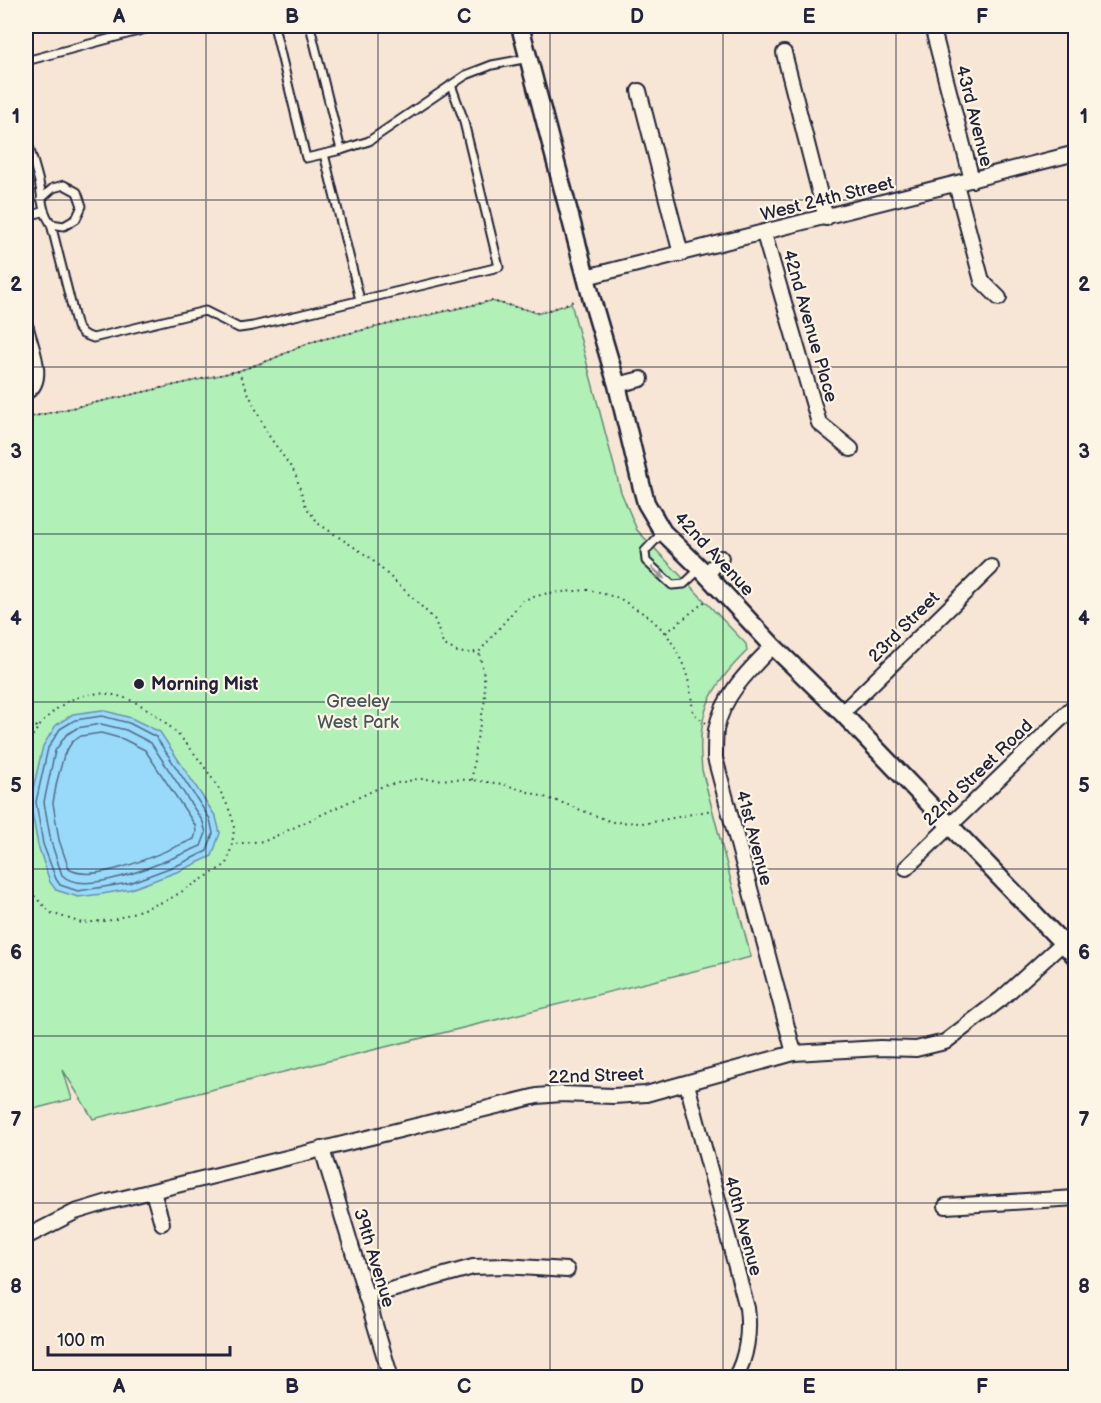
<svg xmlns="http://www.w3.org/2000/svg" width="1101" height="1403" viewBox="0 0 1101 1403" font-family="'Balsamiq Sans',sans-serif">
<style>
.green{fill:#b1f0b7;stroke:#6a8979;stroke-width:1.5}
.water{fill:#99dafb;stroke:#6990ae;stroke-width:1.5}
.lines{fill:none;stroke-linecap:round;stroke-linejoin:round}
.shore{stroke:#526c88;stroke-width:1.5}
.service-casing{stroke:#22223b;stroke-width:11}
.minor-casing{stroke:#22223b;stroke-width:18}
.tertiary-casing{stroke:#22223b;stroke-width:21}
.path{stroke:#22223b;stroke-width:2;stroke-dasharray:1.5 4.5;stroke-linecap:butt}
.service{stroke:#fcf5e5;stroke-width:7}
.minor{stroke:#fcf5e5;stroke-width:14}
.tertiary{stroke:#fcf5e5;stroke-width:16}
.oneway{fill:#9a9698}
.grid{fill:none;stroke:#22223b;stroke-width:1.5;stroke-opacity:0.55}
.poi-dot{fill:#22223b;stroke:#fcf5e5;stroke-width:2}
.labels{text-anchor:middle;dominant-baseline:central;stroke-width:4.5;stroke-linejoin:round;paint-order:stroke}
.street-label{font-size:18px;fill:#22223b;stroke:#fcf5e5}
.poi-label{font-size:18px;font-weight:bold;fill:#22223b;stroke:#fcf5e5;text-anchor:start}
.park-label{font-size:18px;fill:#46565a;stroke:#fcf5e5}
.neatline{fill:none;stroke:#22223b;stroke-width:2}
.grid-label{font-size:20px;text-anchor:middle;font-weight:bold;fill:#22223b}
</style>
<rect width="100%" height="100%" fill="#f7e6d5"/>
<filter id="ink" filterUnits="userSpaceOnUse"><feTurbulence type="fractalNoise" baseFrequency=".0167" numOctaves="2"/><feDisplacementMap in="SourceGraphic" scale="12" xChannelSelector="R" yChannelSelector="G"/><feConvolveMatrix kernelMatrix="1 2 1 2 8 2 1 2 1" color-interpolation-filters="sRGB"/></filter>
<g filter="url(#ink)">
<!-- green -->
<path class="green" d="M491,301l49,12 31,-10 50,189 16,38 109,114 1,7c-39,38 -51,64 -45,119l49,187 -658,162 -30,-49 9,29 -46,12v-693l212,-47 32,-11 41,-18z"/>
<!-- water -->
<polygon class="water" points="102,710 131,718 160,732 216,817 220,833 212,856 182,870 131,889 102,894 78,897 56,890 50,882 38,845 30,802 43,746 56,725 73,714"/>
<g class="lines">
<!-- shore -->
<g class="shore">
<polygon points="102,716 129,723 156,737 210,819 213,833 207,851 180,864 129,883 78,891 60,885 56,879 43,844 36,802 48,748 60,729 75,720"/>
<path d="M101,724l25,6 25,13 52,79 3,11 -5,13c-27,11 -115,54 -139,29l-11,-33 -7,-40 11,-51 11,-16 11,-7z"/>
<path d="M101,733l22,6 22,11 50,75 1,7 -2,7c-27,11 -99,47 -125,30l-10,-29 -6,-37 4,-22 7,-26 8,-13 9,-6z"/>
</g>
<defs>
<g id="service">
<polyline points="274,26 306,158 324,154"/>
<polyline points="310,26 341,150 369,141 466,75 492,65 529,58"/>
<polyline points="26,61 157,26"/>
<path d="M26,135c4,16 9,31 13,47 4,18 1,25 12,42l13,2 12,-7 6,-13 -5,-14 -13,-7 -11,3 -12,11"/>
<polyline points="341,150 324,154 360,300"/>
<polyline points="26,216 43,212"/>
<polyline points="51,224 77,327 83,334 93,338 205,311 239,328 253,326 499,267 463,118 451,85"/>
<polyline points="663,532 645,551 646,561 672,585 684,584 700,569"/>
</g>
<g id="minor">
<polyline points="932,26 972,180"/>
<polyline points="784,53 826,218"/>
<polyline points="639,91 681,254"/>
<polyline points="956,184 982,281 999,298"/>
<polyline points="764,234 819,423 851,449"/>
<polyline points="586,277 1076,153"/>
<path d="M26,328c4,18 21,53 0,64"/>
<polyline points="617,385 641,379"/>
<polyline points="706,575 721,558"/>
<path d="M773,646c-24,24 -50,49 -57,84 -1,9 -1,19 -1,28l79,295"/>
<polyline points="842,713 991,567"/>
<polyline points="906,868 1076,704"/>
<path d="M687,1084l60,224c3,23 0,49 -12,70"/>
<polyline points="322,1149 391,1378"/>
<polyline points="153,1192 162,1223"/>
<polyline points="946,1206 1076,1198"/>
<polyline points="26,1237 75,1212 108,1202 537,1096 561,1094 613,1096 646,1094 794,1053 880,1048 916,1049 945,1042 1001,999 1076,931"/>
<polyline points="366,1297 473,1267 504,1266 567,1270"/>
</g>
<polyline id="tertiary" points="520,26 592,300 617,385 641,484 646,503 663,532 701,569 773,646 842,713 1076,957"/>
</defs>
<!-- service casing -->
<use href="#service" class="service-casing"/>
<!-- minor casing -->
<use href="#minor" class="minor-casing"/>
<!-- tertiary casing -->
<use href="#tertiary" class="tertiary-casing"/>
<!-- path -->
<g class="path">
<polyline points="238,371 267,433 295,473 306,507 319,524 369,557 416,601 435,620 443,644 459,653 479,652 523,600 548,593 588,590 619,598 649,617 666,633"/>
<polyline points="26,418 238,371 270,360 311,342 449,310 491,301 540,313 577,300"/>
<polyline points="26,719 37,727"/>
<path d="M706,723l-13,-10c-3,-36 -8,-49 -27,-80l42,-34"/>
<path d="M26,746c51,-88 125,-53 174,15 13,18 27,38 33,60 2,7 0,16 -1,23"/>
<polyline points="472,780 475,749 485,700 484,675 479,652"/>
<polyline points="26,867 35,897 51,913 82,923 113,920 168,900 227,864 232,844 265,841 383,786 418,779 472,780 503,784 560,802 612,822 648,823 712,810"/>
</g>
<!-- service -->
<use href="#service" class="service"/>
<!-- minor -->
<use href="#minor" class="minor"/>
<!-- tertiary -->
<use href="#tertiary" class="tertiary"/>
</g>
<!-- one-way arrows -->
<defs><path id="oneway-solid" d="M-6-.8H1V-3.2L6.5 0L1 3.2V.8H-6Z" transform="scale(1.5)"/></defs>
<use class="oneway" href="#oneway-solid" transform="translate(658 573) rotate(42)"/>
</g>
<!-- grid -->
<path class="grid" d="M206,26v1352M378,26v1352M550,26v1352M723,26v1352M896,26v1352M26,200h1050M26,367h1050M26,534h1050M26,702h1050M26,869h1050M26,1036h1050M26,1203h1050"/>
<!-- markers -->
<circle class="poi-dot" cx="139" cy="684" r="6"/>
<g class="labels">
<!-- street labels -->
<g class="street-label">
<text transform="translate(974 116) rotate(76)">43rd Avenue</text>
<text transform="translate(827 199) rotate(-14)">West 24th Street</text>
<text transform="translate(810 326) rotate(74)">42nd Avenue Place</text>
<text transform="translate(714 554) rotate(47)">42nd Avenue</text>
<text transform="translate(904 627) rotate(-45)">23rd Street</text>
<text transform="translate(978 773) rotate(-44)">22nd Street Road</text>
<text transform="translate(754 838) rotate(75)">41st Avenue</text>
<text transform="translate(596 1076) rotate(-2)">22nd Street</text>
<text transform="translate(743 1226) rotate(75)">40th Avenue</text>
<text transform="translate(374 1258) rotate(73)">39th Avenue</text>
</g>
<!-- poi labels -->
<g class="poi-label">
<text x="151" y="684">Morning Mist</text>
</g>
<!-- park labels -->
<g class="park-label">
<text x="358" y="701">Greeley<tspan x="358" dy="21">West Park</tspan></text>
</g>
</g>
<!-- margin -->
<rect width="1101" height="1403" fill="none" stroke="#fcf5e5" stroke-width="66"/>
<!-- scale -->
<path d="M48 1346v9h182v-9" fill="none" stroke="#22223b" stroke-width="3"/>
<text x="57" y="1346" font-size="18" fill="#22223b" stroke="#fcf5e5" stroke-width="4.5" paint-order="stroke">100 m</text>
<rect x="33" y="33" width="1035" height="1337" class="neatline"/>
<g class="grid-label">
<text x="119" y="23">A</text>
<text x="292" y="23">B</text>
<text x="464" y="23">C</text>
<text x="637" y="23">D</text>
<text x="809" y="23">E</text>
<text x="982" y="23">F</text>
<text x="16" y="123">1</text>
<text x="1084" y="123">1</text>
<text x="16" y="291">2</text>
<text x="1084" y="291">2</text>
<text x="16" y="458">3</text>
<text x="1084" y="458">3</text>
<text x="16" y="625">4</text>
<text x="1084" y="625">4</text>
<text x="16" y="792">5</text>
<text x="1084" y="792">5</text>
<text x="16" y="959">6</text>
<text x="1084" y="959">6</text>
<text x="16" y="1126">7</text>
<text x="1084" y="1126">7</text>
<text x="16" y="1293">8</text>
<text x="1084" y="1293">8</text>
<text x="119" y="1393">A</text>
<text x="292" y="1393">B</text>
<text x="464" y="1393">C</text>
<text x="637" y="1393">D</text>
<text x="809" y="1393">E</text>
<text x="982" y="1393">F</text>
</g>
</svg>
